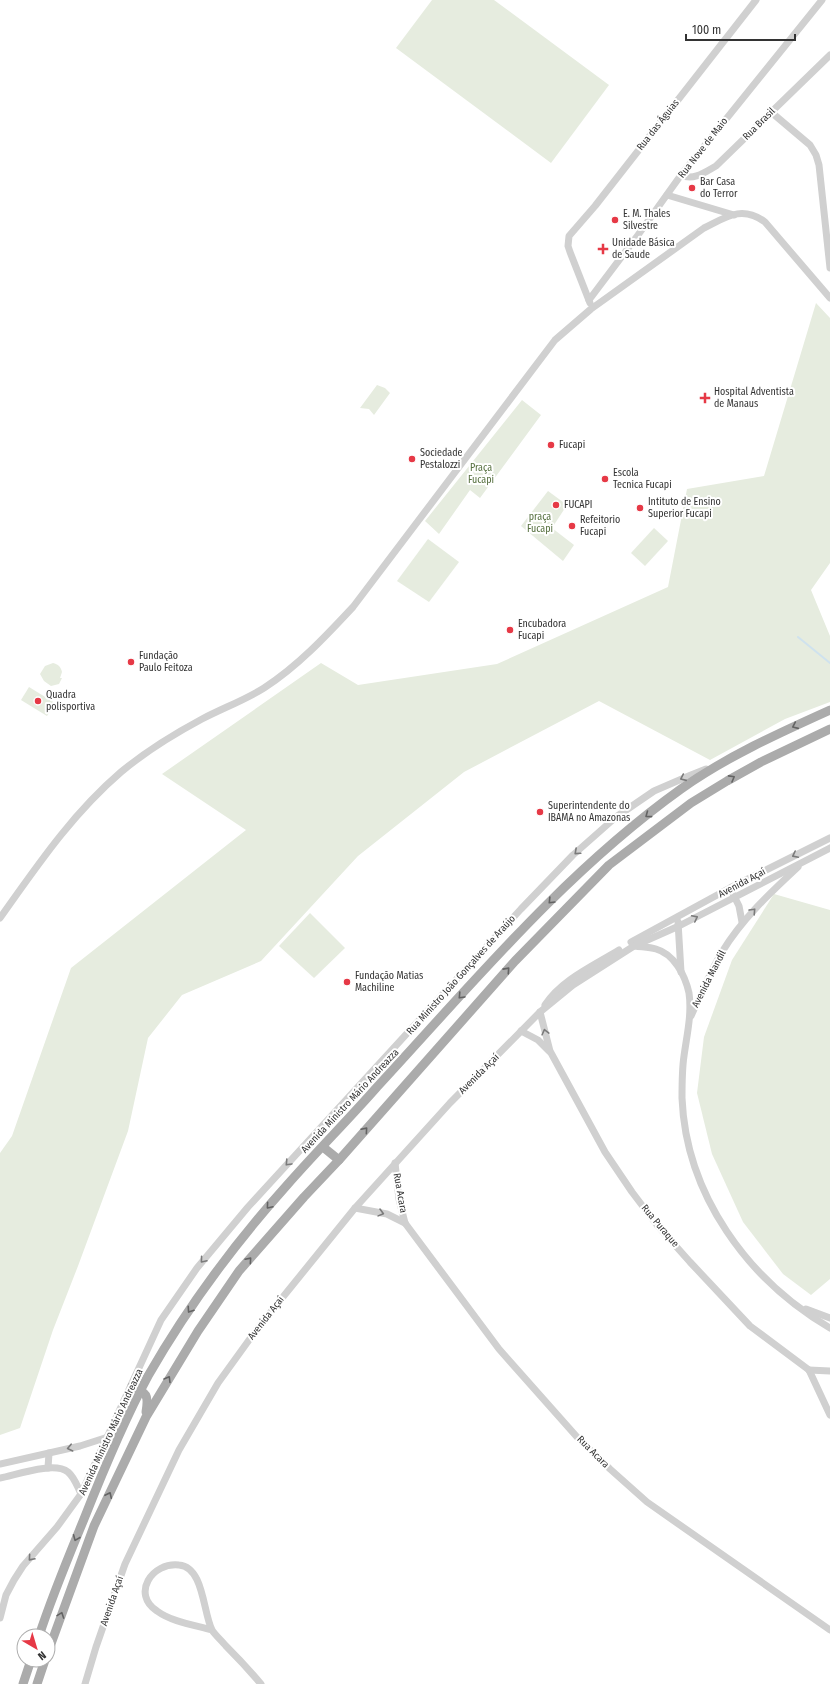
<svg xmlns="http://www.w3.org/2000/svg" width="830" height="1684" viewBox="0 0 830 1684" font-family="'Fira Sans Condensed',sans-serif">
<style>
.green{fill:#e6ecdf}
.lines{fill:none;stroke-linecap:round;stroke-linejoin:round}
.stream{stroke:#cfe2ee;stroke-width:2}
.minor{stroke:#d0d0d0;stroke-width:7}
.major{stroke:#ababab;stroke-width:9}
.oneway{stroke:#636363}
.oneway2{stroke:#7a7a7a}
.poi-dot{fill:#e63946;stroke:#fff;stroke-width:1.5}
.labels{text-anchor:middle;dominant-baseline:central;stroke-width:4;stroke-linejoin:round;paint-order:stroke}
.street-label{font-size:10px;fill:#333;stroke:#fff}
.poi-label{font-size:10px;fill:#333;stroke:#fff;text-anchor:start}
.park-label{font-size:10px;fill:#56703f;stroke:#fff}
</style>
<rect width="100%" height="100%" fill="#fff"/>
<!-- green -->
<g class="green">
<polygon points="432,0 494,0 609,85 551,163 396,48"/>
<polygon points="816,303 830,318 830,563 811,590 830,636 830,702 785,719 710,760 599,701 464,772 358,856 261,961 182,995 148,1038 128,1131 78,1266 53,1330 20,1428 0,1435 0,1153 12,1136 71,968 246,830 162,774 321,663 358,685 497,664 668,587 687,489 764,476"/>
<polygon points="377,385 385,388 390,393 374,415 369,409 360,408"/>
<polygon points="522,400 541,415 480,498 470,490 439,534 425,521"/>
<polygon points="548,491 567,505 552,528 574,545 563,561 521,526"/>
<polygon points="654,528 668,541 645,566 631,553"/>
<polygon points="428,539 459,562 429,602 397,581"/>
<path d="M53,663c5,1 8,4 9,9l-2,6h2l-3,6 -8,2 -7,-5 -4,-7 5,-8z"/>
<polygon points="29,687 55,703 47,716 21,700"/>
<polygon points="774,894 830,910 830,1279 811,1295 783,1274 743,1222 712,1154 697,1093 704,1037 732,960"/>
<polygon points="310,913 345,948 314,978 279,946"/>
</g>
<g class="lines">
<!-- stream -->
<polyline class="stream" points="798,637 830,663"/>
<!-- minor -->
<g class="minor">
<polyline points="771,112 810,145 816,155 819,165 830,268"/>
<path d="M681,175c13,6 24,-3 35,-9l114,-111"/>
<polyline points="667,195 734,215"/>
<polyline points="589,300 638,235 681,175 822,0"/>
<polyline points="590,303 570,252 568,246 569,236 595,206 756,0"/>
<polyline points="733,894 739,906 742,922"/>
<path d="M0,918c37,-52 72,-104 121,-146 24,-20 53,-38 81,-53 21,-11 43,-19 62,-31 34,-22 62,-52 89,-81l202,-267 36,-31 113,-81c22,-11 38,-23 61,-6l65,76"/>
<polyline points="678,922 681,972"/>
<polyline points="631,942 730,888 830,838"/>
<path d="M635,946c6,1 14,1 21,3 18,5 29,26 33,44 3,21 -2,41 -5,63 -2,13 -2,29 -2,42 4,97 66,182 148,230"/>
<path d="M545,1005c16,-25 48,-39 74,-55"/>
<polyline points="540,1012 550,1051 605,1152 632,1192 657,1225 690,1262 750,1326 809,1370 830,1415"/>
<path d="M691,1016c10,-21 19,-44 31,-64 20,-33 48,-59 76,-85"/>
<polyline points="521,1031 538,1040 549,1051"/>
<polyline points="395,1163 399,1199 405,1223 499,1349 577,1437 610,1469 647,1502 830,1630"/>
<polyline points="355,1208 387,1214 405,1223"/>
<polyline points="806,1309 830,1318"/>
<polyline points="809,1370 830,1371"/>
<polyline points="0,1464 80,1446 108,1437"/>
<polyline points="48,1468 49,1453"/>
<path d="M0,1478c16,-3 54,-17 68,-6 7,6 9,14 13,22"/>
<polyline points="0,1618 6,1595 14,1580 23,1566 57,1527 81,1494 161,1320 197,1268 248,1207 521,909 573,855 616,817 654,791 691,775 706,769"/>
<path d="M212,1630c-18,-5 -40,-8 -55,-19 -26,-17 -5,-49 22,-46 25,2 24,48 33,65 3,5 10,11 14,16 12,12 24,25 35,38"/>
<polyline points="85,1684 96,1647 125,1564 179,1450 218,1383 257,1329 355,1208 450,1103 540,1012 573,985 634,946 679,926 830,848"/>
</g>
<!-- major -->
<g class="major">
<polyline points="323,1147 339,1160"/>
<path d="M132,1386c15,7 17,9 14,26"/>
<path d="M39,1636c13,-40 29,-78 45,-117 19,-48 39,-97 64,-143 39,-68 87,-133 140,-192 29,-33 60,-64 89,-97 96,-104 188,-215 304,-298 45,-32 98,-56 149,-79"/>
<polyline points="48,1652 94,1526 146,1417 198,1331 239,1271 304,1197 339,1160 515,961 609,865 691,803 727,781 761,762 830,729"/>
<polyline points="23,1684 31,1660"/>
<polyline points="37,1684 45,1660"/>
</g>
</g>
<!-- one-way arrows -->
<defs><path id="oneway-chevron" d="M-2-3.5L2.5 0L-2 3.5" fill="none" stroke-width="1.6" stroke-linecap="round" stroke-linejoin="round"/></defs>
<g class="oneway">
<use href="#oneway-chevron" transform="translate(795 726) rotate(156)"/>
<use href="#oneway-chevron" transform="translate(732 778) rotate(-29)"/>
<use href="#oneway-chevron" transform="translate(648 815) rotate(143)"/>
<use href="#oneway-chevron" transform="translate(551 901) rotate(134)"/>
<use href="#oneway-chevron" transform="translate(507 970) rotate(-48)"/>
<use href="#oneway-chevron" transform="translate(461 996) rotate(133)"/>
<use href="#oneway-chevron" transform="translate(365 1130) rotate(-49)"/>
<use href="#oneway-chevron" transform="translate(269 1206) rotate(130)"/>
<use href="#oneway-chevron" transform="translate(249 1260) rotate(-49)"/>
<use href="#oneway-chevron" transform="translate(190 1310) rotate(124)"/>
<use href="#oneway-chevron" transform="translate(168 1379) rotate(-59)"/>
<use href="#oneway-chevron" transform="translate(109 1495) rotate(-65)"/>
<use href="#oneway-chevron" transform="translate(76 1538) rotate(112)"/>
<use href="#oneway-chevron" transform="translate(61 1615) rotate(-70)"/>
</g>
<g class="oneway2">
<use href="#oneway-chevron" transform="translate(683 778) rotate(156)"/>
<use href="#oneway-chevron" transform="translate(577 852) rotate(138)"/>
<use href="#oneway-chevron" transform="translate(795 855) rotate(153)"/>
<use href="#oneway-chevron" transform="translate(753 911) rotate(-47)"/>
<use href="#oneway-chevron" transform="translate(695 918) rotate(-27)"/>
<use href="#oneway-chevron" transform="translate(545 1032) rotate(-104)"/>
<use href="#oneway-chevron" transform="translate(288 1163) rotate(133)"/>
<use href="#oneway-chevron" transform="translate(381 1213) rotate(15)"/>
<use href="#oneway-chevron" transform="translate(203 1260) rotate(130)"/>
<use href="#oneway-chevron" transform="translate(70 1448) rotate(167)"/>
<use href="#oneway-chevron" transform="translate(31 1558) rotate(131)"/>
</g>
<!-- markers -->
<g class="poi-dot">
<circle cx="692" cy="188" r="4"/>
<circle cx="615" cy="220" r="4"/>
<path d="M601 243h4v4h4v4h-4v4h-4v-4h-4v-4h4z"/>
<path d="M703 392h4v4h4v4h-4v4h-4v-4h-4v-4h4z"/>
<circle cx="551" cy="445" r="4"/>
<circle cx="412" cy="459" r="4"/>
<circle cx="605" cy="479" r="4"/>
<circle cx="556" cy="505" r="4"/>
<circle cx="640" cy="508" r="4"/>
<circle cx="572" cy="526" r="4"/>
<circle cx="510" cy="630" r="4"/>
<circle cx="131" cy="662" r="4"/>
<circle cx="38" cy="701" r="4"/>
<circle cx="540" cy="812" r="4"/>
<circle cx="347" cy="982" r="4"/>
</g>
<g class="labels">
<!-- street labels -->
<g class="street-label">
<text transform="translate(759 124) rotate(-45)">Rua Brasil</text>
<text transform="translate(658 125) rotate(-52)">Rua das Águias</text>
<text transform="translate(703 148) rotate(-52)">Rua Nove de Maio</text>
<text transform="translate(742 883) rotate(-28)">Avenida Açaí</text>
<text transform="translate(461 975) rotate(-48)">Rua Ministro João Gonçalves de Araújo</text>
<text transform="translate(709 979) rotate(-63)">Avenida Mandil</text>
<text transform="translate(479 1074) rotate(-45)">Avenida Açaí</text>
<text transform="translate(350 1101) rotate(-47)">Avenida Ministro Mário Andreazza</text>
<text transform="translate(400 1193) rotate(80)">Rua Acara</text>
<text transform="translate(660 1226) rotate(50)">Rua Puraque</text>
<text transform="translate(266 1318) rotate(-52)">Avenida Açaí</text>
<text transform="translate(111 1432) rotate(-65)">Avenida Ministro Mário Andreazza</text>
<text transform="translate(593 1452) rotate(45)">Rua Acara</text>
<text transform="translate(112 1601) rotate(-71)">Avenida Açaí</text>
</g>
<!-- poi labels -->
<g class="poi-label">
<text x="700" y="182">Bar Casa<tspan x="700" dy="12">do Terror</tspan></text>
<text x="623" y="214">E. M. Thales<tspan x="623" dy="12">Silvestre</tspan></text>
<text x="612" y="243">Unidade Básica<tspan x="612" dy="12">de Saude</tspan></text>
<text x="714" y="392">Hospital Adventista<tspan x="714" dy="12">de Manaus</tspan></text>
<text x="559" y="445">Fucapi</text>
<text x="420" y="453">Sociedade<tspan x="420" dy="12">Pestalozzi</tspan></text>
<text x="613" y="473">Escola<tspan x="613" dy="12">Tecnica Fucapi</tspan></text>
<text x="648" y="502">Intituto de Ensino<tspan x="648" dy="12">Superior Fucapi</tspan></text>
<text x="564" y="505">FUCAPI</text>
<text x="580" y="520">Refeitorio<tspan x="580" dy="12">Fucapi</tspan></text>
<text x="518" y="624">Encubadora<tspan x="518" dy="12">Fucapi</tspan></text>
<text x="139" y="656">Fundação<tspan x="139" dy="12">Paulo Feitoza</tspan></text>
<text x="46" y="695">Quadra<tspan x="46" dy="12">polisportiva</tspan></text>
<text x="548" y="806">Superintendente do<tspan x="548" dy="12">IBAMA no Amazonas</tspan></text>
<text x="355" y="976">Fundação Matias<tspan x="355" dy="12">Machiline</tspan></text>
</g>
<!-- park labels -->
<g class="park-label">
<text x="481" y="468">Praça<tspan x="481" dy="12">Fucapi</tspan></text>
<text x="540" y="517">praça<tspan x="540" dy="12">Fucapi</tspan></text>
</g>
</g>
<!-- north arrow -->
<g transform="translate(36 1648) rotate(142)"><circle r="19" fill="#ffffff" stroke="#adadad"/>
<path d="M0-3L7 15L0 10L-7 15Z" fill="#e63946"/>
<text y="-6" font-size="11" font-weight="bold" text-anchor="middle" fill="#333333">N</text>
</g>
<!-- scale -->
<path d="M686 34v6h109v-6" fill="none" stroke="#333333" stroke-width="2"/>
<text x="692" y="34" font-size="12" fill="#333333" stroke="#ffffff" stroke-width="3" paint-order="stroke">100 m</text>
</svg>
